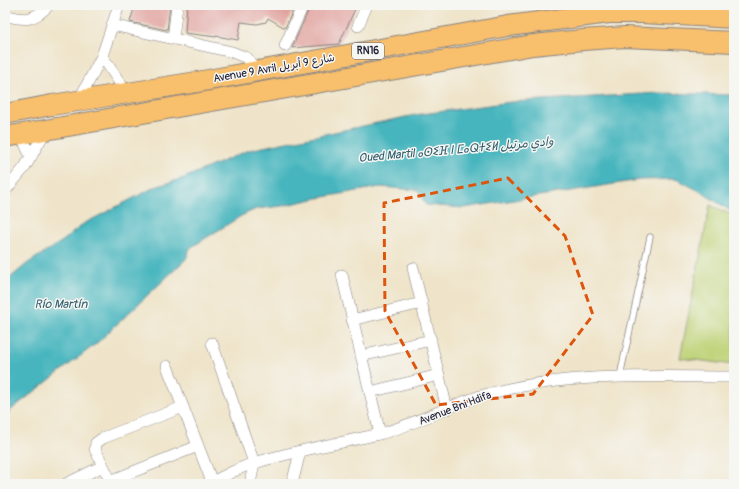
<svg xmlns="http://www.w3.org/2000/svg" width="739" height="489" viewBox="0 0 739 489" font-family="Pangolin,'Playpen Sans Arabic','Noto Sans Tifinagh',sans-serif">
<style>
.green{fill:#bdd275;stroke:#707a58}
.water{fill:#46b5be;stroke:#346c7c}
.building{fill:#e2a4a1}
.lines{fill:none;stroke-linecap:round;stroke-linejoin:round}
.lane-casing{stroke:#888382;stroke-width:7}
.street-casing{stroke:#888382;stroke-width:12}
.highway-casing{stroke:#888382;stroke-width:22}
.lane{stroke:#fff;stroke-width:5.5}
.street{stroke:#fff;stroke-width:11}
.highway{stroke:#f8bf6c;stroke-width:20}
.marked{fill:none;stroke:#de560e;stroke-width:3;stroke-dasharray:8 5;stroke-linejoin:round}
.labels{text-anchor:middle;dominant-baseline:central;stroke-width:3;stroke-linejoin:round;paint-order:stroke}
.shield{fill:#f6f6f2;stroke:#626272;stroke-width:1}
.shield-label{font-size:10px;font-weight:bold;fill:#22223b}
.street-label{font-size:11px;fill:#22223b;stroke:#f6f6f2}
.water-label{font-size:12px;font-style:italic;fill:#305d6f;stroke:#f6f6f2}
</style>
<rect width="100%" height="100%" fill="#f6f6f2"/>
<filter id="ink" filterUnits="userSpaceOnUse"><feTurbulence type="fractalNoise" baseFrequency=".025" numOctaves="2"/><feDisplacementMap in="SourceGraphic" scale="8" xChannelSelector="R" yChannelSelector="G"/><feConvolveMatrix kernelMatrix="1 2 1 2 8 2 1 2 1" color-interpolation-filters="sRGB"/></filter>
<filter id="wash" filterUnits="userSpaceOnUse"><feTurbulence type="fractalNoise" baseFrequency=".012" numOctaves="4" result="noise"/><feDisplacementMap in="SourceGraphic" scale="16" xChannelSelector="R" yChannelSelector="G"/><feGaussianBlur stdDeviation="0.9" result="paint"/><feColorMatrix in="noise" values="0 0 0 0 0 0 0 0 0 0 0 0 0 0 0 0 0 1.4 0 .05"/><feComposite in="paint" operator="in"/></filter>
<g filter="url(#wash)">
<rect width="100%" height="100%" fill="#efe4c9"/>
<!-- green -->
<polygon class="green" points="710,205 734,216 734,365 680,358"/>
<!-- water -->
<polygon class="water" points="658,93 734,95 734,213 698,190 676,179 639,180 464,208 426,205 418,190 380,187 318,198 282,206 256,209 241,216 190,248 186,259 97,343 12,409 5,417 5,282 28,263 64,240 83,224 155,187 184,178 249,150 415,115 511,102"/>
<g id="blocks">
<!-- building -->
<g class="building">
<polygon points="135,5 170,5 167,30 130,22"/>
<polygon points="187,5 295,5 285,28 268,18 266,22 257,24 241,22 238,40 216,36 216,37 185,33"/>
<polygon points="312,5 357,5 339,44 292,48 309,9 310,9"/>
</g>
</g>
</g>
<g filter="url(#ink)">
<use href="#blocks" fill-opacity="0" stroke="#888382" stroke-width="1"/>
<g class="lines">
<defs>
<polyline id="lane" points="620,376 650,237"/>
<g id="street">
<path d="M5,15c20,6 29,6 44,-10"/>
<polyline points="112,25 232,52 247,58 256,71"/>
<polyline points="358,26 367,5"/>
<polyline points="173,39 177,5"/>
<polyline points="285,46 303,5"/>
<polyline points="102,56 126,92"/>
<polyline points="79,100 102,56 119,5"/>
<polyline points="21,135 31,157"/>
<polyline points="5,191 25,167 46,130"/>
<polyline points="413,268 447,409"/>
<polyline points="342,275 380,434"/>
<polyline points="352,320 422,303"/>
<polyline points="212,343 254,463 250,484"/>
<polyline points="361,356 431,340"/>
<polyline points="167,366 212,482"/>
<polyline points="370,392 439,375"/>
<polyline points="110,481 198,446"/>
<polyline points="66,484 103,466"/>
<polyline points="112,484 95,449 96,443 103,438 183,407"/>
<path d="M208,484c15,-7 31,-17 47,-21 41,-13 83,-19 124,-29 37,-9 69,-29 105,-39 81,-23 167,-18 250,-18"/>
<polyline points="292,484 300,452"/>
</g>
<g id="highway">
<polyline points="5,114 52,105 197,82 508,26 609,13 642,13 734,18"/>
<polyline points="5,137 533,45 583,40 625,37 734,42"/>
</g>
</defs>
<!-- lane casing -->
<use href="#lane" class="lane-casing"/>
<!-- street casing -->
<use href="#street" class="street-casing"/>
<!-- highway casing -->
<use href="#highway" class="highway-casing"/>
<!-- lane -->
<use href="#lane" class="lane"/>
<!-- street -->
<use href="#street" class="street"/>
<!-- highway -->
<use href="#highway" class="highway"/>
</g>
</g>
<!-- marked area -->
<path class="marked" d="M508,178l57,58 28,79 -60,79 -97,11 -51,-94 -1,-108z"/>
<g class="labels">
<!-- shield labels -->
<rect class="shield" x="352" y="43" width="32" height="16" rx="3"/>
<g class="shield-label">
<text x="368" y="51">RN16</text>
</g>
<!-- street labels -->
<g class="street-label">
<text transform="translate(274 68) rotate(-10)">Avenue 9 Avril شارع 9 أبريل</text>
<text transform="translate(455 408) rotate(-21)">Avenue Bni Hdifa</text>
</g>
<!-- water labels -->
<g class="water-label">
<text transform="translate(456 150) rotate(-5)">Oued Martil ⴰⵙⵉⴼ ⵏ ⵎⴰⵕⵜⵉⵍ وادي مرتيل</text>
<text x="61" y="304">Río Martín</text>
</g>
</g>
<!-- margin -->
<rect width="739" height="489" fill="none" stroke="#f6f6f2" stroke-width="20"/>
</svg>
